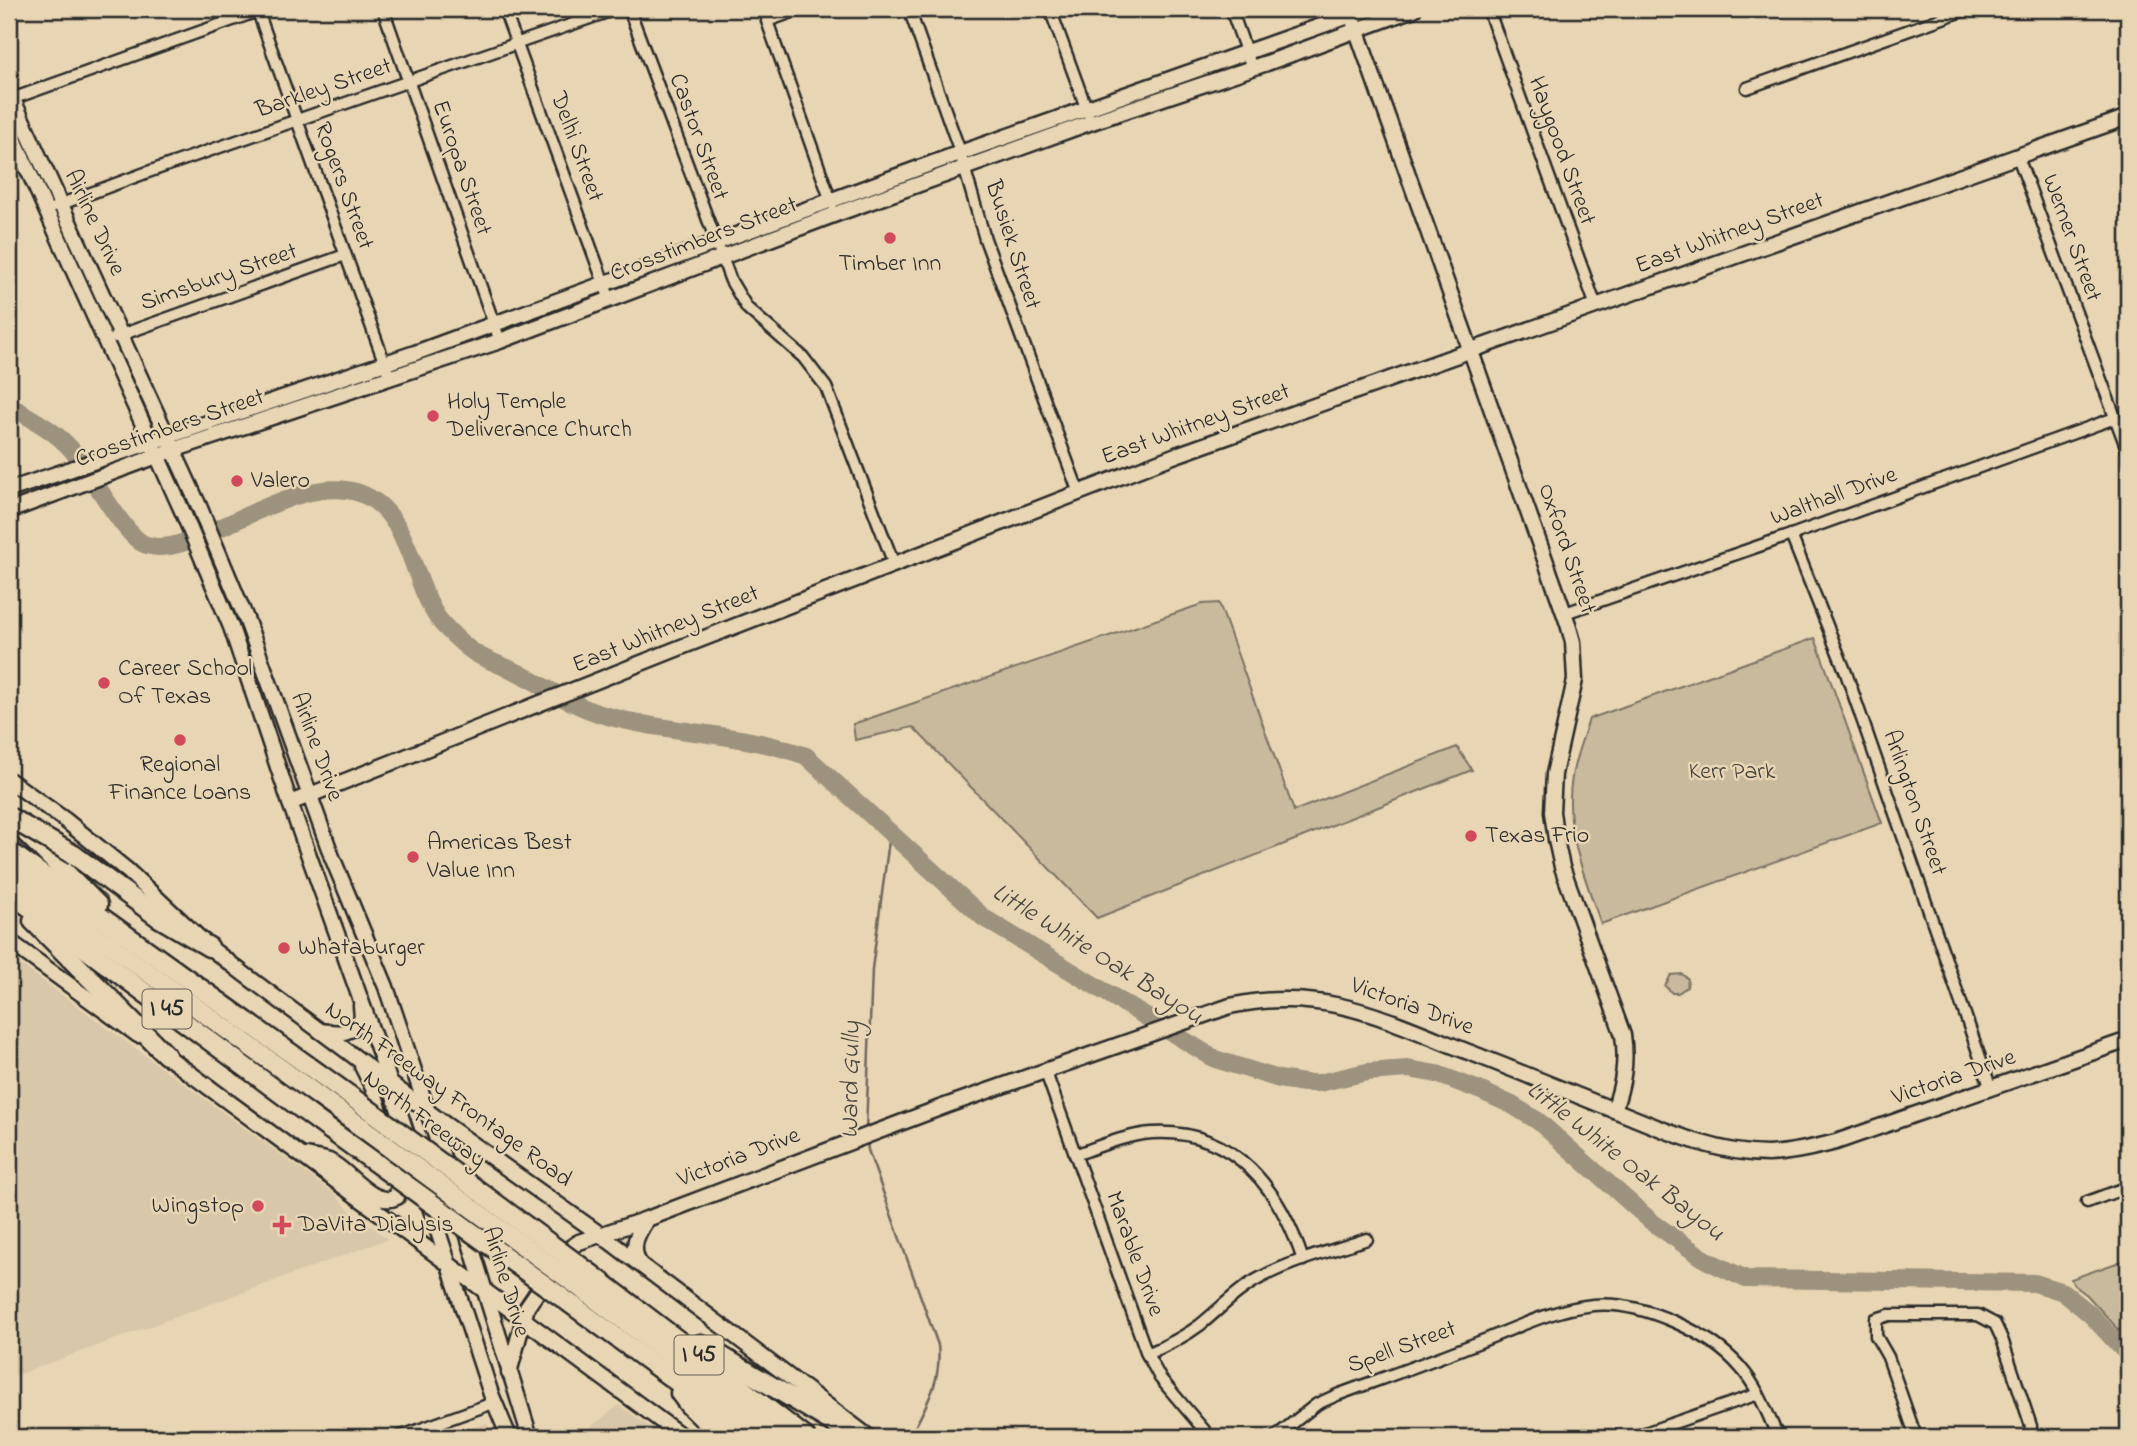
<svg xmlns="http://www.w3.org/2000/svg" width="2137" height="1446" viewBox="0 0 2137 1446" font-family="'Indie Flower',sans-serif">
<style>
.built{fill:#d8c7a8}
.green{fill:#c9b99d;stroke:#7a7264;stroke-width:2}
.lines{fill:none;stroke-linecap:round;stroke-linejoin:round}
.stream{stroke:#6f695c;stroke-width:2.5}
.river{stroke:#9d927d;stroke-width:18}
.street-casing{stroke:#2b2b2b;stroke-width:15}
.secondary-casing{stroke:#2b2b2b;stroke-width:19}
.highway-casing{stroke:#2b2b2b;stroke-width:23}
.street{stroke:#e8d5b3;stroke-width:10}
.secondary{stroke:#e8d5b3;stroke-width:14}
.highway{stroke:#e8d5b3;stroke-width:18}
.highway-bridge-casing{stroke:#2b2b2b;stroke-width:23;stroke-linecap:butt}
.highway-bridge{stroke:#e8d5b3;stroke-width:18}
.poi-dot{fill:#d1495b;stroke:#e8d5b3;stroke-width:2.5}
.labels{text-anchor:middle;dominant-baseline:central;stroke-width:5;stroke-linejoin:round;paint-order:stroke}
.shield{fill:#e8d5b3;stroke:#645e54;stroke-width:2}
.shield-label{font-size:23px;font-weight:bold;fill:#2b2b2b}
.street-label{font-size:24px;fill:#2b2b2b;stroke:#e8d5b3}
.poi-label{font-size:24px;fill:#2b2b2b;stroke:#e8d5b3;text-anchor:start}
.park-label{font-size:24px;fill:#43403c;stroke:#e8d5b3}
.water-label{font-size:26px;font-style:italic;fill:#484540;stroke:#e8d5b3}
</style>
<rect width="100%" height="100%" fill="#e8d5b3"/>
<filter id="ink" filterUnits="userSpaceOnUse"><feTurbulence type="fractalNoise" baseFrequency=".0143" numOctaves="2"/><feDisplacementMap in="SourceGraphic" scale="14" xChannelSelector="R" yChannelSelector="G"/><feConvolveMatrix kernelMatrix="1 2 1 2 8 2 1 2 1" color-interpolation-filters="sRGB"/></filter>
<g filter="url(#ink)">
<!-- built -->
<g class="built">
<polygon points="9,956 336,1195 351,1212 388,1239 9,1378"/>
<polygon points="619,1405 663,1437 578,1437"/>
<polygon points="487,1423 492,1437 447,1437"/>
</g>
<!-- green -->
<g class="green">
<polygon points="1219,603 1294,811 1457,747 1472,770 1097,918 913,727 855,740 853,724 1202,604"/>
<path d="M1815,638l67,185 -281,101c-16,-47 -38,-96 -29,-147 3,-20 11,-39 17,-58z"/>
<polygon points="1682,974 1688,979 1687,987 1678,993 1672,993 1665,986 1671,975"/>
<polygon points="2128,1259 2128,1340 2087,1295 2074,1285 2071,1279"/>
</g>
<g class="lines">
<!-- stream -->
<g class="stream">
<polyline points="866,1131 872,969 890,833"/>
<path d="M867,1141l1,9 70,195c4,37 -12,60 -28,92"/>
</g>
<!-- river -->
<path class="river" d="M9,405c24,15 50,27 67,50 16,21 47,77 66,88 44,25 151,-77 220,-49 48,20 49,84 75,123 7,10 28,30 38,36 14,9 30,13 44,20 27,14 55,34 85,42 66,19 138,17 202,41l178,162 231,141 64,20 25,4h15l48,-11 41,-3 29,5 42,16 33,15 26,16 114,101 54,38 40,19 289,4 28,9 27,22 38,41"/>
<defs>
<g id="street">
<polyline points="257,9 390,378"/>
<polyline points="383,9 500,341"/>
<polyline points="504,9 610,300"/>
<polyline points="629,9 731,281 747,308 803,357 826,387 894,564"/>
<polyline points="801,9 767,21 832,204"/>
<polyline points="909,9 958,146 985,239 1079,493"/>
<polyline points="1050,9 1088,113"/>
<polyline points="1231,9 1252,68"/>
<polyline points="1488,9 1596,306"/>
<polyline points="1747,88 1968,9"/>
<polyline points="9,100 258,11"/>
<polyline points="2018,157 2128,452"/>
<polyline points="56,206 148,172 616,9"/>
<polyline points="115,337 345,255"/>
<polyline points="1791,535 1846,673 1991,1089"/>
<polyline points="1565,613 1791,535 2115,418"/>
<polyline points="1045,1070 1147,1354 1160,1378 1210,1437"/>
<path d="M1075,1155c25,-9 51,-20 77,-22 83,-5 128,57 151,127"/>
<polyline points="2087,1202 2128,1187"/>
<path d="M1147,1354c19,-8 37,-17 53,-29 20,-16 37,-35 60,-47 33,-18 72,-27 107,-39"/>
<polyline points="1636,1436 1758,1394"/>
<polyline points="399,1437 496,1402"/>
<path d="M1275,1437l42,-33 20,-9c49,-18 97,-35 145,-54 36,-14 72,-32 111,-36 46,-5 117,27 147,62 18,20 27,46 38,70"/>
<polyline points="1916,1437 1888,1357 1876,1336 1876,1319 1889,1315 1978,1315 1995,1324 2002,1339 2031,1426 2029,1437"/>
</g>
<g id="secondary">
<path d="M1354,23l214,601 5,18 2,38 -21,94 -2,38 4,28 6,27 61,168c4,27 0,49 -9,75"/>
<polyline points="9,91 199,506 247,621 332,857 386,987 447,1169"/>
<polyline points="9,128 184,515 231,627 290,803 383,1062 409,1141"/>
<polyline points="9,490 415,353 960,153 1369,9"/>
<polyline points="9,511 173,450 500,341 836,214 1092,122 1267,63 1414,9"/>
<polyline points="9,780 65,820 128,871 209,947 244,974 446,1125 601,1235 869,1437"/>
<polyline points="290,803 689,644 1176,455 2128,117"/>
<polyline points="9,941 138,1035"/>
<path d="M320,1031c18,2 32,5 42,-13l-1,-12"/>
<polyline points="157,1049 683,1437"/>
<polyline points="362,1066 373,1088 383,1122"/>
<path d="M306,1156c7,2 16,2 23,5 20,9 44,48 68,36l2,-16 -9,-36"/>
<polyline points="417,1167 491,1394 509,1437"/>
<polyline points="454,1191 530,1437"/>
<path d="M639,1263c-9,-16 -2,-29 8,-44"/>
<path d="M509,1373l18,-66 30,-44 10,-13 12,-8 68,-23 298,-113 285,-100c92,-20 153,12 236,45 55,21 109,44 163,65 44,18 91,38 139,38 23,-1 45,-6 68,-12l292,-102"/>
</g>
<g id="highway">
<polyline points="21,828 98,905"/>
<polyline points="9,851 349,1095"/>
<polyline points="74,855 158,917 209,947"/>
<polyline points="9,872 338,1110"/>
<polyline points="9,892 326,1127"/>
<polyline points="33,921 166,1055"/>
<polyline points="591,1274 805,1437"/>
<polyline points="582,1289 779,1437"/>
<polyline points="571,1304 752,1437"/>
<polyline points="701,1344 857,1437"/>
<polyline points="680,1393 688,1404 722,1437"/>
</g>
</defs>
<!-- street casing -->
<use href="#street" class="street-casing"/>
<!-- secondary casing -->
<use href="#secondary" class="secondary-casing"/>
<!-- highway casing -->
<use href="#highway" class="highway-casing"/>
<!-- street -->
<use href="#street" class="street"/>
<!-- secondary -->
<use href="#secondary" class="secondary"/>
<!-- highway -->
<use href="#highway" class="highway"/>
<defs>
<g id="highway-bridge">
<polyline points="9,817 74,855"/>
<polyline points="349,1095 591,1274"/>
<polyline points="338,1110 582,1289"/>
<polyline points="326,1127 571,1304"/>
</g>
</defs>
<!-- highway-bridge casing -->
<use href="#highway-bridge" class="highway-bridge-casing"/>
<!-- highway-bridge -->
<use href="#highway-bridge" class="highway-bridge"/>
</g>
</g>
<!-- markers -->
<g class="poi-dot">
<circle cx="890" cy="238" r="7"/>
<circle cx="433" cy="416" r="7"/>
<circle cx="237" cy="481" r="7"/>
<circle cx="104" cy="683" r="7"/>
<circle cx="180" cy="740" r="7"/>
<circle cx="1471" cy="836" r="7"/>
<circle cx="413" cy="857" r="7"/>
<circle cx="284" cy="948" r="7"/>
<circle cx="258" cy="1206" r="7"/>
<path d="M278.5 1214.5h7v7h7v7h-7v7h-7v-7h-7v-7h7z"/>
</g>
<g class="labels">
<!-- shield labels -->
<g class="shield">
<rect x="142.5" y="989.5" width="49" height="39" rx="5"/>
<rect x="674.5" y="1335.5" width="49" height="39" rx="5"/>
</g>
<g class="shield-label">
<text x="167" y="1009">I 45</text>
<text x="699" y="1355">I 45</text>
</g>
<!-- street labels -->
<g class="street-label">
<text transform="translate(324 89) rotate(-19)">Barkley Street</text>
<text transform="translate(698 137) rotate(70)">Castor Street</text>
<text transform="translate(576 147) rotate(70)">Delhi Street</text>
<text transform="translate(1561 151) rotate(70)">Haygood Street</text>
<text transform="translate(461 168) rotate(71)">Europa Street</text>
<text transform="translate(343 186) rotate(70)">Rogers Street</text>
<text transform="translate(94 223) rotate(65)">Airline Drive</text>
<text transform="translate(1730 234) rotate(-20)">East Whitney Street</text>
<text transform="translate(2071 238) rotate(70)">Werner Street</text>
<text transform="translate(704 240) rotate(-21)">Crosstimbers Street</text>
<text transform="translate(1012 245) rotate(72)">Busiek Street</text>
<text transform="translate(219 278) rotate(-19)">Simsbury Street</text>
<text transform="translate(1196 425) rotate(-20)">East Whitney Street</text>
<text transform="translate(170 429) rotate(-19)">Crosstimbers Street</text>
<text transform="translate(1834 497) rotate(-20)">Walthall Drive</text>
<text transform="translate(1566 549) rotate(71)">Oxford Street</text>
<text transform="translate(666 630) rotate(-22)">East Whitney Street</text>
<text transform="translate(316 747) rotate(70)">Airline Drive</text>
<text transform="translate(1914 803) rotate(71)">Arlington Street</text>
<text transform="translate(1412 1007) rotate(20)">Victoria Drive</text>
<text transform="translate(1954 1078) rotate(-19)">Victoria Drive</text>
<text transform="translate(448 1095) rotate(36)">North Freeway Frontage Road</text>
<text transform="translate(424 1120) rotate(37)">North Freeway</text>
<text transform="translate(739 1158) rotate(-21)">Victoria Drive</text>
<text transform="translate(1134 1254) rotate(70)">Marable Drive</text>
<text transform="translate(505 1282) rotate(73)">Airline Drive</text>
<text transform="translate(1402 1348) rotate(-20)">Spell Street</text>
</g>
<!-- poi labels -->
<g class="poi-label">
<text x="890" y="264" text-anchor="middle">Timber Inn</text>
<text x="447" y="402">Holy Temple<tspan x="447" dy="28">Deliverance Church</tspan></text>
<text x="251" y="481">Valero</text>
<text x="118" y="669">Career School<tspan x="118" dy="28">Of Texas</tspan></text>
<text x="180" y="765" text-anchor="middle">Regional<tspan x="180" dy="28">Finance Loans</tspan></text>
<text x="1485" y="836">Texas Frio</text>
<text x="427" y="843">Americas Best<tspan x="427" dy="28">Value Inn</tspan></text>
<text x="298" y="948">Whataburger</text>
<text x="244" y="1206" text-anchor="end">Wingstop</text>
<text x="298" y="1225">DaVita Dialysis</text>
</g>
<!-- park labels -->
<g class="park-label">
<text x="1732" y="772">Kerr Park</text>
</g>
<!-- water labels -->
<g class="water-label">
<text transform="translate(1097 955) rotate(32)">Little White Oak Bayou</text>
<text transform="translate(852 1080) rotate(-89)">Ward Gully</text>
<text transform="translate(1625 1162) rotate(38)">Little White Oak Bayou</text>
</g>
</g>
<!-- margin -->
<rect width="2137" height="1446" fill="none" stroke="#e8d5b3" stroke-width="35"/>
<rect x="18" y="18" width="2102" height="1411" fill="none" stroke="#2b2b2b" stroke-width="2.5" filter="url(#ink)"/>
</svg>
